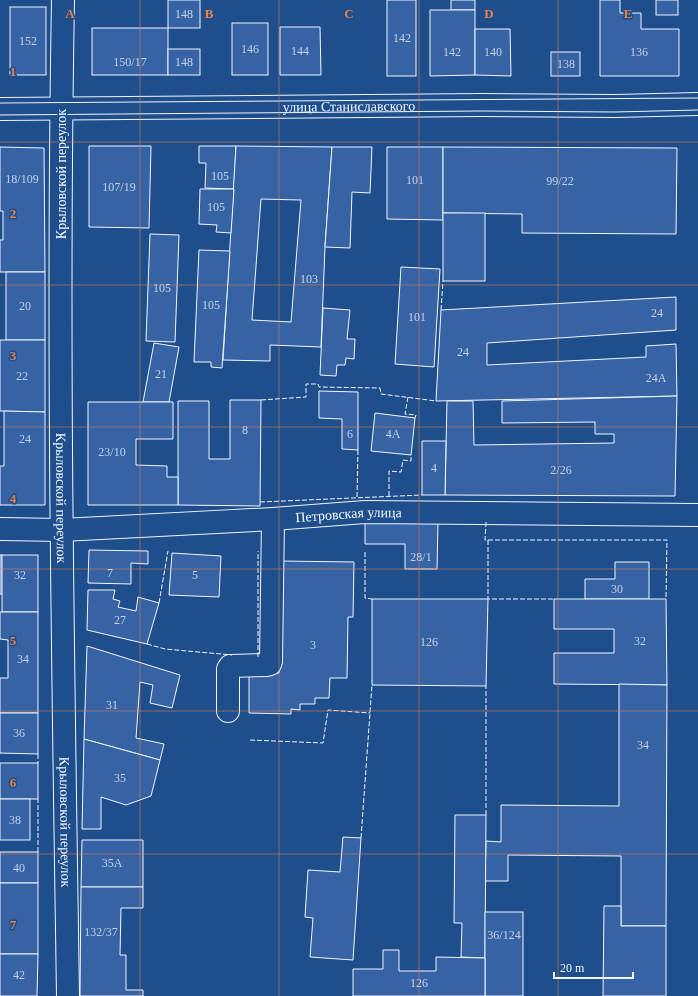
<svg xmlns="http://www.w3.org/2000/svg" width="698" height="996" viewBox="0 0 698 996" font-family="Georgia,serif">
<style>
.building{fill:#3563a3;stroke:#f2f6ff;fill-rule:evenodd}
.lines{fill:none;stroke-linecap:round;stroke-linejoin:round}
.minor-casing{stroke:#f2f6ff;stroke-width:24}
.minor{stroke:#1f4e8c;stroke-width:22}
.tram{stroke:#f2f6ff;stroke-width:1}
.fence{stroke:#f2f6ff;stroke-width:1;stroke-dasharray:5 2;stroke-linecap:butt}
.grid{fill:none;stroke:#ea8049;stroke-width:1;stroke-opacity:0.55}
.labels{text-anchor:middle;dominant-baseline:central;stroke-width:3;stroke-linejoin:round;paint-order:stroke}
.number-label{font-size:12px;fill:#c3d1e8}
.street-label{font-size:14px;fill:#f2f6ff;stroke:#1f4e8c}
.grid-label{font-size:13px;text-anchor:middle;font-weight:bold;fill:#ea8049;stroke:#1f4e8c;stroke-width:3;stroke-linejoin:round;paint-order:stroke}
</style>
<rect width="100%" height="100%" fill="#1f4e8c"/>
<!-- building -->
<g class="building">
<rect x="168" y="0" width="32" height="28"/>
<rect x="387" y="0" width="29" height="76"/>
<rect x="451" y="0" width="24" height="10"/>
<polygon points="600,0 620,0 620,13 641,13 641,29 679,29 679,76 600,76"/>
<rect x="656" y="0" width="22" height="15"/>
<rect x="10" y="7" width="36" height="68"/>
<polygon points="430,10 475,10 475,75 430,76"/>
<rect x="232" y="23" width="36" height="52"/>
<polygon points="280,27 320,27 321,75 280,75"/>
<rect x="92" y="28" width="76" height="47"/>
<polygon points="475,29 510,29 511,76 475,75"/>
<rect x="168" y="49" width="32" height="26"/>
<rect x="551" y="52" width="29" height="24"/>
<polygon points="89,146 151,146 149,228 89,227"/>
<polygon points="199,146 236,146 234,189 205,188 206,163 199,163"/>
<path d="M236,146l96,1 -7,100 -4,100 -51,-2v16l-47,-1zM261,199l40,1 -10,122 -39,-2z"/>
<polygon points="0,147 44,148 45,272 0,272 0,240 3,240 3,211 0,211"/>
<polygon points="332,147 372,147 370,193 352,192 350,248 325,247"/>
<polygon points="387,147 443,147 443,220 387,219"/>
<polygon points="443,147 677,148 676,234 522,233 522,214 443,213"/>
<polygon points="200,189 234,189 231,233 216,232 217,225 199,224"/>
<rect x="443" y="213" width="42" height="68"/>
<polygon points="150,234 179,235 175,342 146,341"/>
<polygon points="199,250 230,251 222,368 211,367 211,362 194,362"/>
<polygon points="401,267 440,269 434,367 395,364"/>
<rect x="6" y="272" width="39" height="68"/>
<polygon points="676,297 676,330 487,343 487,365 646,357 646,346 676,344 677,396 436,401 441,310"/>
<polygon points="323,308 350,310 347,339 355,339 354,359 346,358 345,365 337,365 336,376 320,375"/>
<polygon points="0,340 45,340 45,412 0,411"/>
<polygon points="154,343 179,347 169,402 143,402"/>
<polygon points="319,391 358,392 358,450 342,449 342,419 319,418"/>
<polygon points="677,396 675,496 445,495 447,401 473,401 474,445 614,443 614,434 595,434 595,422 502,423 502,401"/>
<polygon points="230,400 261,400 260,506 178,505 178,401 209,401 209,459 230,459"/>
<polygon points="88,402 173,402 173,439 136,439 136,465 167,466 167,477 178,477 178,505 88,505"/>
<polygon points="4,411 45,412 45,505 0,505 0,466 4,466"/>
<polygon points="375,413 415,418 411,455 371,451"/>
<polygon points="422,441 446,441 445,495 422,495"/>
<polygon points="365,521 438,521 437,569 405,569 405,544 365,544"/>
<polygon points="89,550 148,551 148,564 131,563 131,584 88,583"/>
<polygon points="172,553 221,556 219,597 169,595"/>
<rect x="0" y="555" width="2" height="39"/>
<rect x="2" y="555" width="36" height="57"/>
<polygon points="280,561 354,562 353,617 348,617 347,678 330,678 329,698 315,698 315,704 300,704 300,710 291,709 291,714 249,713 249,672 279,673"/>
<polygon points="615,562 649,562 649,599 585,599 585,579 615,579"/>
<polygon points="88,590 115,590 113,599 120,601 118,607 136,611 138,597 159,603 147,644 87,630"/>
<polygon points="372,599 488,599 486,686 372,685"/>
<polygon points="554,599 666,599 667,685 554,684 554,653 614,653 614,629 554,629"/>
<polygon points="0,612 38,612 38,713 0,713 0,678 8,678 8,640 0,639"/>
<polygon points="87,646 180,675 172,708 150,703 153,685 140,682 136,738 164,744 160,760 84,739"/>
<polygon points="619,684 667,685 666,926 621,926 621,856 508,855 508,881 485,881 486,841 501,842 501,805 619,806"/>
<polygon points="0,713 38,713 38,754 0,753"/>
<polygon points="84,739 160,760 151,796 126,805 101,797 101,829 82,829"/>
<rect x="0" y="763" width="38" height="36"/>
<rect x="0" y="799" width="30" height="41"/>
<polygon points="455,815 486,815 485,958 461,957 462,923 454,923"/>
<polygon points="343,837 361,838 353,960 310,957 313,918 305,917 308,870 340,872"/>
<polygon points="82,840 143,840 143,887 81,887"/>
<rect x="0" y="852" width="38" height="31"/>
<rect x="0" y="883" width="38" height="71"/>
<polygon points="81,887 143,887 143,908 121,908 120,955 126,955 126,990 143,990 143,996 80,996"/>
<polygon points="604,906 621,906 621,926 666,926 666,996 603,996"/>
<rect x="485" y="912" width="38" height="84"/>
<polygon points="383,950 399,950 399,971 436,971 436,957 485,958 485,996 353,996 353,969 383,969"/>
<polygon points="0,954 38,954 37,996 0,996"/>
</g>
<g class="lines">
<defs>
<g id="minor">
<path id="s1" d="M63,0c-6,332 0,664 5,996"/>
<path id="s2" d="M0,109l482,-4 133,1 83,-2"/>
<path id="s3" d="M0,529l62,1 211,-11 92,-7 333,3"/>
<polyline points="228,711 228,669 230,666 266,665 270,664 271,661 273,519"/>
</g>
</defs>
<!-- minor casing -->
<use href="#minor" class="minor-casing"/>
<!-- minor -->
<use href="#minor" class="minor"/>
<!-- tram -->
<g class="tram">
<polyline points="0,103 698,98"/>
<polyline points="0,115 482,111 615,112 698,110"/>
</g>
<!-- fence -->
<g class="fence">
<polyline points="441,310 443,281"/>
<polyline points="408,397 405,414 416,415 415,418"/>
<polyline points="261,400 306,397 306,384 318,384 319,387 380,388 381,394 436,401"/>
<polyline points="389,496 389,471 401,472 403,460 411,461 411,455"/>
<polyline points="357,497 358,450"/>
<polyline points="260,502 422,495"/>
<polyline points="486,522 485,540 667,540 666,599"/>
<polyline points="488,540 488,599 554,599"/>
<polyline points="365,552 365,598 372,599"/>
<polyline points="159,603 168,551"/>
<polyline points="147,644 165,649 232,655"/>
<polyline points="258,657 258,551"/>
<polyline points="250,740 323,743 328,710 370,713"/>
<polyline points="38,754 38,763"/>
<polyline points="486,815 486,686"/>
<polyline points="361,838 372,685"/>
<polyline points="38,852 38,799"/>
</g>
</g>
<!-- grid -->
<path class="grid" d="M140,0v996M279,0v996M419,0v996M558,0v996M0,142h698M0,285h698M0,427h698M0,569h698M0,711h698M0,854h698"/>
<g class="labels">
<!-- number labels -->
<g class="number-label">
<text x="184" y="14">148</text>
<text x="402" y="38">142</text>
<text x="28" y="41">152</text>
<text x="250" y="49">146</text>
<text x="300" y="51">144</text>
<text x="452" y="52">142</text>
<text x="493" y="52">140</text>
<text x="639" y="52">136</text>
<text x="130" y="62">150/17</text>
<text x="184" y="62">148</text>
<text x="566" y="64">138</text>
<text x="220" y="176">105</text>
<text x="22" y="179">18/109</text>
<text x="415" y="180">101</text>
<text x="560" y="181">99/22</text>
<text x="119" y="187">107/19</text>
<text x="216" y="207">105</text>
<text x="309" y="279">103</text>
<text x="162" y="288">105</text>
<text x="211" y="305">105</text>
<text x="25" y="306">20</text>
<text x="657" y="313">24</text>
<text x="417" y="317">101</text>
<text x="463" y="352">24</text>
<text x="161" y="374">21</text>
<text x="22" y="376">22</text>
<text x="656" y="378">24А</text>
<text x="245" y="430">8</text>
<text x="350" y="434">6</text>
<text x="393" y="434">4А</text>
<text x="25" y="439">24</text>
<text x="112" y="452">23/10</text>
<text x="434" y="468">4</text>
<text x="561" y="470">2/26</text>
<text x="421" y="557">28/1</text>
<text x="110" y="573">7</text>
<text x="20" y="575">32</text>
<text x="195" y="575">5</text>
<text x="617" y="589">30</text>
<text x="120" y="620">27</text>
<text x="640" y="641">32</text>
<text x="429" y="642">126</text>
<text x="313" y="645">3</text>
<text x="23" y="659">34</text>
<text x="112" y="705">31</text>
<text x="19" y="733">36</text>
<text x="643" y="745">34</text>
<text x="120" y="778">35</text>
<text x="15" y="820">38</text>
<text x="112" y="863">35А</text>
<text x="19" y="868">40</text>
<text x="101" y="932">132/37</text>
<text x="504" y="935">36/124</text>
<text x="19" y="975">42</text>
<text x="419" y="983">126</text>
</g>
<!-- street labels -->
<g class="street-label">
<text stroke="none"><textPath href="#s2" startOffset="349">улица Станиславского</textPath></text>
<text transform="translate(61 174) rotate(-90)">Крыловской переулок</text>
<text stroke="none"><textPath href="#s1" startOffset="498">Крыловской переулок</textPath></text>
<text stroke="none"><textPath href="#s3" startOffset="349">Петровская улица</textPath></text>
<text stroke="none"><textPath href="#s1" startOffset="822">Крыловской переулок</textPath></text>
</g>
</g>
<g class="grid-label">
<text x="70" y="18">A</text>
<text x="209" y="18">B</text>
<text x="349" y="18">C</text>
<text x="489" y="18">D</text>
<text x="628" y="18">E</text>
<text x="13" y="76">1</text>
<text x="13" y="218">2</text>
<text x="13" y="360">3</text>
<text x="13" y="503">4</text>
<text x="13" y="645">5</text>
<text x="13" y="787">6</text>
<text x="13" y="929">7</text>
</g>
<!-- scale -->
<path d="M554 972v6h79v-6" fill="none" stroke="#f2f6ff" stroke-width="2"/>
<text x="560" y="972" font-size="12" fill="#f2f6ff" stroke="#1f4e8c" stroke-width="3" paint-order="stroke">20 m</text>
</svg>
